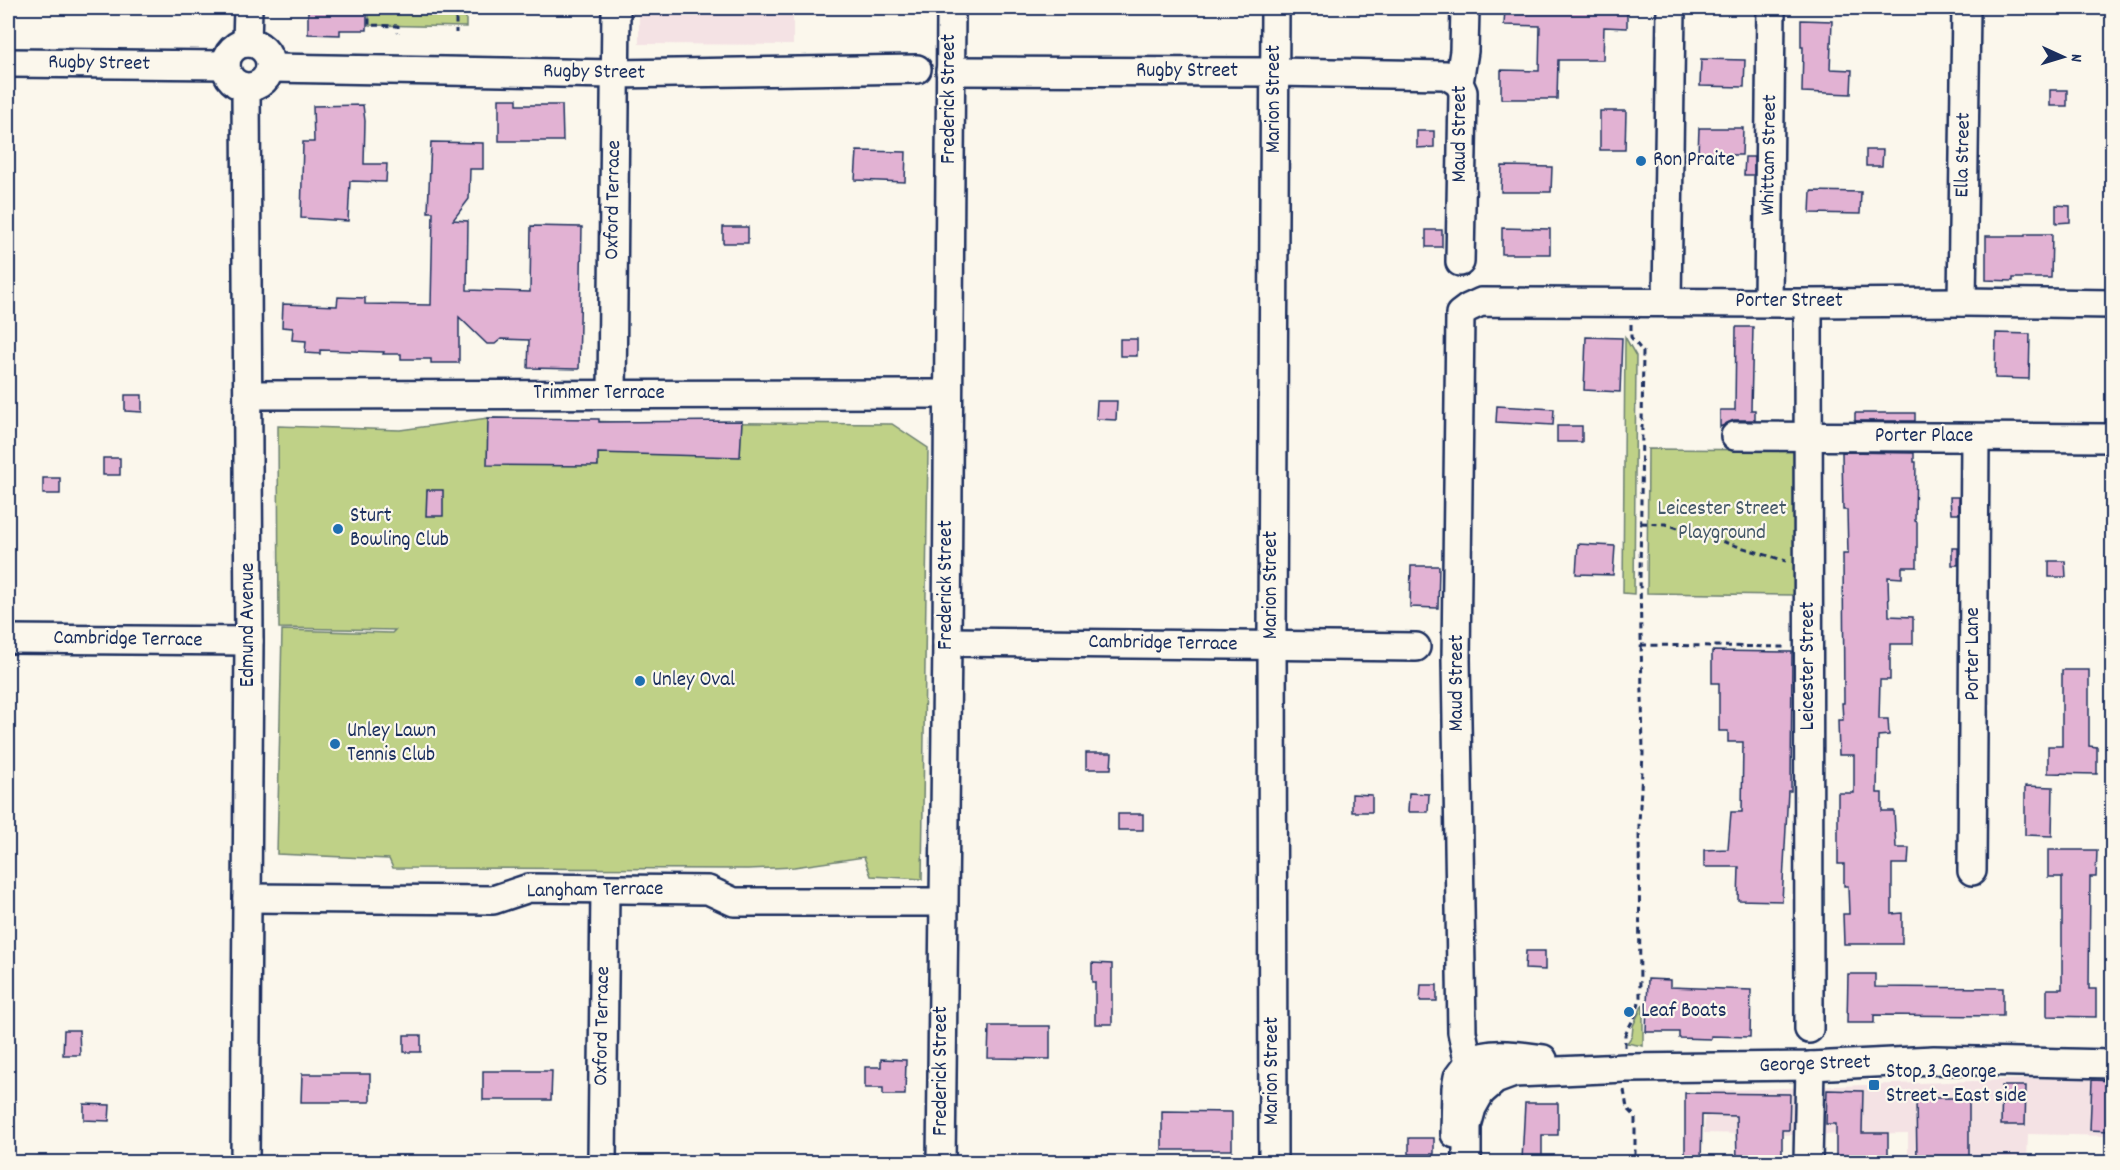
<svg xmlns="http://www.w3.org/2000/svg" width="2120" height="1170" viewBox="0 0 2120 1170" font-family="Dekko,sans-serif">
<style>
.built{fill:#f4e2e4}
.green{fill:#bfd187;stroke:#6d8072;stroke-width:1.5}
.building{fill:#e2b2d3;stroke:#1b2f5e;stroke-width:1.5}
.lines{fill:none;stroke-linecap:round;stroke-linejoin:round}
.minor-casing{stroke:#1b2f5e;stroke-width:32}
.path{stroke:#1b2f5e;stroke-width:3;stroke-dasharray:6 4.5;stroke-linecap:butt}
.minor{stroke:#fbf7ec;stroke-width:27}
.poi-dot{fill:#1f6fb2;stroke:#fbf7ec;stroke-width:2}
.labels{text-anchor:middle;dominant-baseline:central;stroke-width:4.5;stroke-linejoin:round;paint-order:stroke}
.street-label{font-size:21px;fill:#1b2f5e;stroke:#fbf7ec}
.poi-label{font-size:21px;fill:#1b2f5e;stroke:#fbf7ec;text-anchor:start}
.park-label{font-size:21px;fill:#445868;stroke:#fbf7ec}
</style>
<rect width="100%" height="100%" fill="#fbf7ec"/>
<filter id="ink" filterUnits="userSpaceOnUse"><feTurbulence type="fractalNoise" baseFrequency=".0167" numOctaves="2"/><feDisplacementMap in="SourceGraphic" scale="12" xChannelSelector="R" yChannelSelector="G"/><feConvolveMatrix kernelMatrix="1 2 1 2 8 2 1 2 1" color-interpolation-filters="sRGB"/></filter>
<g filter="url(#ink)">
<!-- built -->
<g class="built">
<polygon points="639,8 793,8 793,45 639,44"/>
<polygon points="2112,1076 2112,1136 2028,1134 2027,1162 1908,1162 1908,1133 1798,1135 1704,1133 1706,1091"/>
</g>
<!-- green -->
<g class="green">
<polygon points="369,8 466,8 466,27 369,25"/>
<polygon points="1625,337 1636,356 1634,594 1623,593"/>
<polygon points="488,418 619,422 892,424 928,448 922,879 871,876 864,857 794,867 748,869 393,868 389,859 277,854 282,630 392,633 395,630 279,628 278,426 400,430"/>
<polygon points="1648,449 1798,450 1796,595 1647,593"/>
<polygon points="1643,1004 1643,1046 1627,1043 1632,1036 1633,1026"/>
</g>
<!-- building -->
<g class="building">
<polygon points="308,8 358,8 358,12 367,12 367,30 340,30 340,35 308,34"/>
<polygon points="1505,8 1627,10 1627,28 1604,27 1603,60 1558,60 1557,99 1501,99 1501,70 1539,71 1540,26 1504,25"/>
<polygon points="1801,20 1832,21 1830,69 1852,70 1851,94 1802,92 1803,47 1801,47"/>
<polygon points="1701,59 1745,60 1744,87 1700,86"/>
<rect x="2050" y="90" width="17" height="16"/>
<polygon points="499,99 517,99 517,105 562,105 563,141 499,141"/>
<polygon points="363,105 365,121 364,164 387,164 386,182 350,181 348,221 301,218 303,142 314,142 313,106"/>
<polygon points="1600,111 1626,111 1625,150 1600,150"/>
<polygon points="1699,128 1743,128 1742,155 1698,155"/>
<polygon points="1417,131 1434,131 1434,147 1417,148"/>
<polygon points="431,142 483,143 483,169 470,169 469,199 453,220 468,221 467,290 530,292 531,226 582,227 579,369 528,368 529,340 501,339 495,344 487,344 459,317 459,363 431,363 431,359 401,359 401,354 383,354 384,352 320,350 320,354 305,353 306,341 292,340 293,328 282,327 283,304 337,306 338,297 365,298 365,304 431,305 433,212 428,212"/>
<polygon points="1866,150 1883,150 1882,166 1866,166"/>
<polygon points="857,151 906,152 905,182 855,180"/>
<polygon points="1745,157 1754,157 1754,175 1744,175"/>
<polygon points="1502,166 1552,167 1551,192 1501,192"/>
<polygon points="1811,191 1861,192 1860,214 1810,213"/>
<polygon points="2056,205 2070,206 2070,222 2056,223"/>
<rect x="723" y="227" width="25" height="16"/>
<polygon points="1502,228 1550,229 1550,254 1502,254"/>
<rect x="1426" y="230" width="16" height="17"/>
<polygon points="2025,234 2052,234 2051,278 2013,278 2013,281 1986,280 1986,236 2025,236"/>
<polygon points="1736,327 1753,327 1751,410 1755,410 1755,420 1734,420 1720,427 1720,410 1735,410"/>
<polygon points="1996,333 2030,334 2029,379 1995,378"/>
<polygon points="1586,337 1622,338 1620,392 1584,390"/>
<rect x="1120" y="339" width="17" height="17"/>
<polygon points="125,395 142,395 142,412 125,411"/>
<polygon points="1097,401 1117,401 1116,420 1096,419"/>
<polygon points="1497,406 1554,409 1553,425 1496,422"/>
<rect x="1855" y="413" width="60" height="8"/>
<polygon points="488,418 599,419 599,422 742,421 740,457 598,453 598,466 487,465"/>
<rect x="1557" y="426" width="25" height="16"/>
<polygon points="1842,452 1914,453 1914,462 1916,462 1915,521 1917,522 1917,567 1902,567 1902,578 1888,577 1889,616 1913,617 1913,644 1890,644 1890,680 1880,680 1879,719 1888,719 1889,735 1878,736 1877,793 1882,793 1882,811 1894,811 1896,848 1909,848 1908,864 1892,864 1892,914 1902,913 1902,944 1844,944 1843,914 1849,914 1848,886 1844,886 1844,864 1838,864 1838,793 1854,793 1854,755 1839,755 1838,720 1843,720 1842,703 1844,703 1843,554 1848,554 1847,510 1843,510"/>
<rect x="103" y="458" width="17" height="17"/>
<rect x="43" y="478" width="17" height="16"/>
<polygon points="427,490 443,490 443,516 426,516"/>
<polygon points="1950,497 1959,497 1959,514 1951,514"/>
<polygon points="1578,544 1615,546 1613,575 1576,574"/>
<rect x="1952" y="548" width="6" height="17"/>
<polygon points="2049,561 2065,561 2066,577 2049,577"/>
<polygon points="1411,566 1439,566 1438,608 1410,607"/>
<polygon points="1712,651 1792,652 1791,791 1788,791 1782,901 1738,900 1739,867 1704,867 1704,850 1728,849 1731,812 1742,812 1743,742 1728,742 1728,731 1719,731 1719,683 1712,683"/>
<polygon points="2062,670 2089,670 2089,746 2097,747 2097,774 2048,773 2048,746 2062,746"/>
<polygon points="1086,753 1112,753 1111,769 1086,769"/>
<polygon points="2025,786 2053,787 2052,836 2025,835"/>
<polygon points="1409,793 1429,794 1428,812 1408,812"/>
<polygon points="1352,794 1372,795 1372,812 1352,812"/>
<rect x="1118" y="814" width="25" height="16"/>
<polygon points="2048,850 2097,850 2096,877 2090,877 2089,989 2096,989 2096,1017 2047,1016 2047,989 2062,989 2062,877 2048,877"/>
<polygon points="1526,951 1545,951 1545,970 1525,969"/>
<polygon points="1092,963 1112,964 1112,1024 1095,1024 1095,982 1092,982"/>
<polygon points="1848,974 1875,974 1875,987 2003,988 2003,1016 1874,1015 1874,1023 1847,1023"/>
<polygon points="1648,979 1670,980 1670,987 1751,990 1750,1037 1711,1036 1711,1039 1679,1038 1679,1032 1646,1032"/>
<polygon points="1421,985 1437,985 1437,1001 1420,1001"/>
<polygon points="989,1026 1050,1026 1050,1059 988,1058"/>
<polygon points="64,1030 79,1030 80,1055 63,1055"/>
<rect x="404" y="1035" width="17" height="17"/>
<polygon points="881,1059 906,1060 905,1095 883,1095 883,1088 865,1088 865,1067 881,1067"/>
<polygon points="483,1071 552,1071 551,1100 483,1100"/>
<polygon points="302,1074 370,1074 370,1102 301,1102"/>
<polygon points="2092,1080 2112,1081 2112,1121 2109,1121 2108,1131 2090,1130"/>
<polygon points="2002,1086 2026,1086 2025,1125 2001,1125"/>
<polygon points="1827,1090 1863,1091 1862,1133 1888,1133 1888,1162 1836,1162 1836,1124 1826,1124"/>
<polygon points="1685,1093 1790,1094 1789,1130 1782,1130 1782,1162 1737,1162 1736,1116 1702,1115 1701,1162 1685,1162"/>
<polygon points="1916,1098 1969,1098 1969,1162 1917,1162"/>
<polygon points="1525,1103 1558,1103 1558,1135 1542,1135 1542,1161 1522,1160"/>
<polygon points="84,1104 110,1105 109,1121 84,1120"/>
<polygon points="1162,1111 1232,1112 1232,1150 1162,1150"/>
<rect x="1409" y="1138" width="25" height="16"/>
</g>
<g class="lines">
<defs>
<g id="minor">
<circle cx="248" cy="65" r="22"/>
<polyline points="247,43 248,8"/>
<polyline points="8,63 226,65"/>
<polyline points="271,68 615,74 917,69"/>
<polyline points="950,71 1275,72 1446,75 1459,83"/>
<polyline points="1460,262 1463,92 1459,83 1464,51 1465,8"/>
<polyline points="1667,302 1671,8"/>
<polyline points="1768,302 1771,8"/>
<polyline points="1962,302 1966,8"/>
<polyline points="1808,303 1809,1029"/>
<polyline points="612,393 616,8"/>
<polyline points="249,395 948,394"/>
<polyline points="1735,436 2112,438"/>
<polyline points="8,639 249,641"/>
<polyline points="947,642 1416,647"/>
<polyline points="1972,871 1975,438"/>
<polyline points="247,898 493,900 529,888 708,890 734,902 943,902"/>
<path d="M1470,1061c22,-11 49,-5 73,-2"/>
<polyline points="1481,1092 1466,1051 1462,1032 1456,659 1460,314 1468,308 1481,302 1808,303 1962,302 2112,304"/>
<polyline points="1455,1134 1456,1088 1458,1077 1470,1061"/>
<polyline points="245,1162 249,641 246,88"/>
<polyline points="602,1162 605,890"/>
<polyline points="941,1162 947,642 951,8"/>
<polyline points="1273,1162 1272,633 1275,8"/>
<polyline points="1467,1162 1467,1126 1472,1108 1481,1092 1495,1080 1514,1073 1625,1068 1810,1066 1934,1060 2112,1064"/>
<polyline points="1808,1162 1810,1066"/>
</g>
</defs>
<!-- minor casing -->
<use href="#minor" class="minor-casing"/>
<!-- path -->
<g class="path">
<polyline points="369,8 369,25 398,26 398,33"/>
<polyline points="456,8 456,33"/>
<polyline points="1641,523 1665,524 1786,561"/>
<polyline points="1641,645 1786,647"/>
<polyline points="1625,1047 1625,1035 1637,1012 1640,997 1639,823 1643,754 1640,576 1643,352 1631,337 1631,323"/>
<polyline points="1624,1090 1627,1108 1635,1116 1635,1162"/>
</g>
<!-- minor -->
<use href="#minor" class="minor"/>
</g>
</g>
<!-- markers -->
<g class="poi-dot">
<circle cx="1641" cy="161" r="6"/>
<circle cx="338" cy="529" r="6"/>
<circle cx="640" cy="681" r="6"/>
<circle cx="335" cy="744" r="6"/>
<circle cx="1629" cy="1012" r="6"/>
<rect x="1868" y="1079" width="12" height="12" rx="3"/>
</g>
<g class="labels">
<!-- street labels -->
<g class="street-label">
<text transform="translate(99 64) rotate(1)">Rugby Street</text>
<text x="1187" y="72">Rugby Street</text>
<text transform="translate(594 73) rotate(1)">Rugby Street</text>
<text transform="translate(950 99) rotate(-90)">Frederick Street</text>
<text transform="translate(1275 99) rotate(-90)">Marion Street</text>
<text transform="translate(1461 134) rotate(-90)">Maud Street</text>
<text transform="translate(1770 155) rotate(-89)">Whittam Street</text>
<text transform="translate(1964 155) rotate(-89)">Ella Street</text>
<text transform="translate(614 200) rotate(-89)">Oxford Terrace</text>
<text x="1789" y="302">Porter Street</text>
<text x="599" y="394">Trimmer Terrace</text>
<text x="1924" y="437">Porter Place</text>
<text transform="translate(947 585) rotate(-90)">Frederick Street</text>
<text transform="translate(1272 585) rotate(-90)">Marion Street</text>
<text transform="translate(249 625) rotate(-90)">Edmund Avenue</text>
<text transform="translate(128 640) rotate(1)">Cambridge Terrace</text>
<text transform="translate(1163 644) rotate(1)">Cambridge Terrace</text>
<text transform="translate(1974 654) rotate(-90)">Porter Lane</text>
<text transform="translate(1809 666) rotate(-90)">Leicester Street</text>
<text transform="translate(1458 683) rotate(-90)">Maud Street</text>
<text transform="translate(595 891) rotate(-1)">Langham Terrace</text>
<text transform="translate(603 1026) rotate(-89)">Oxford Terrace</text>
<text transform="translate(1815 1065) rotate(-2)">George Street</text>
<text transform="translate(942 1071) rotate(-90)">Frederick Street</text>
<text transform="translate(1273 1071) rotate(-90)">Marion Street</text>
</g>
<!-- poi labels -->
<g class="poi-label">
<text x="1653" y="161">Ron Praite</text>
<text x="350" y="517">Sturt<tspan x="350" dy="24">Bowling Club</tspan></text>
<text x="652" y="681">Unley Oval</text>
<text x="347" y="732">Unley Lawn<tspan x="347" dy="24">Tennis Club</tspan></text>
<text x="1641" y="1012">Leaf Boats</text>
<text x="1886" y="1073">Stop 3 George<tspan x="1886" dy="24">Street - East side</tspan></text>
</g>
<!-- park labels -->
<g class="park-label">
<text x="1722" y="510">Leicester Street<tspan x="1722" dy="24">Playground</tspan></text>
</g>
</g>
<!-- margin -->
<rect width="2120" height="1170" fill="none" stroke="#fbf7ec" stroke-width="30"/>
<rect x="15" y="15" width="2090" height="1140" fill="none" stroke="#1b2f5e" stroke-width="2" filter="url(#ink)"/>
<!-- north arrow -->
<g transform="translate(2063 57) rotate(94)" stroke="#fbf7ec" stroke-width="4.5" paint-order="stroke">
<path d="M0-4.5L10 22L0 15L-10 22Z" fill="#1b2f5e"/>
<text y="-9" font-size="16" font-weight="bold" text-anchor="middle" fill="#1b2f5e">N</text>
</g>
</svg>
